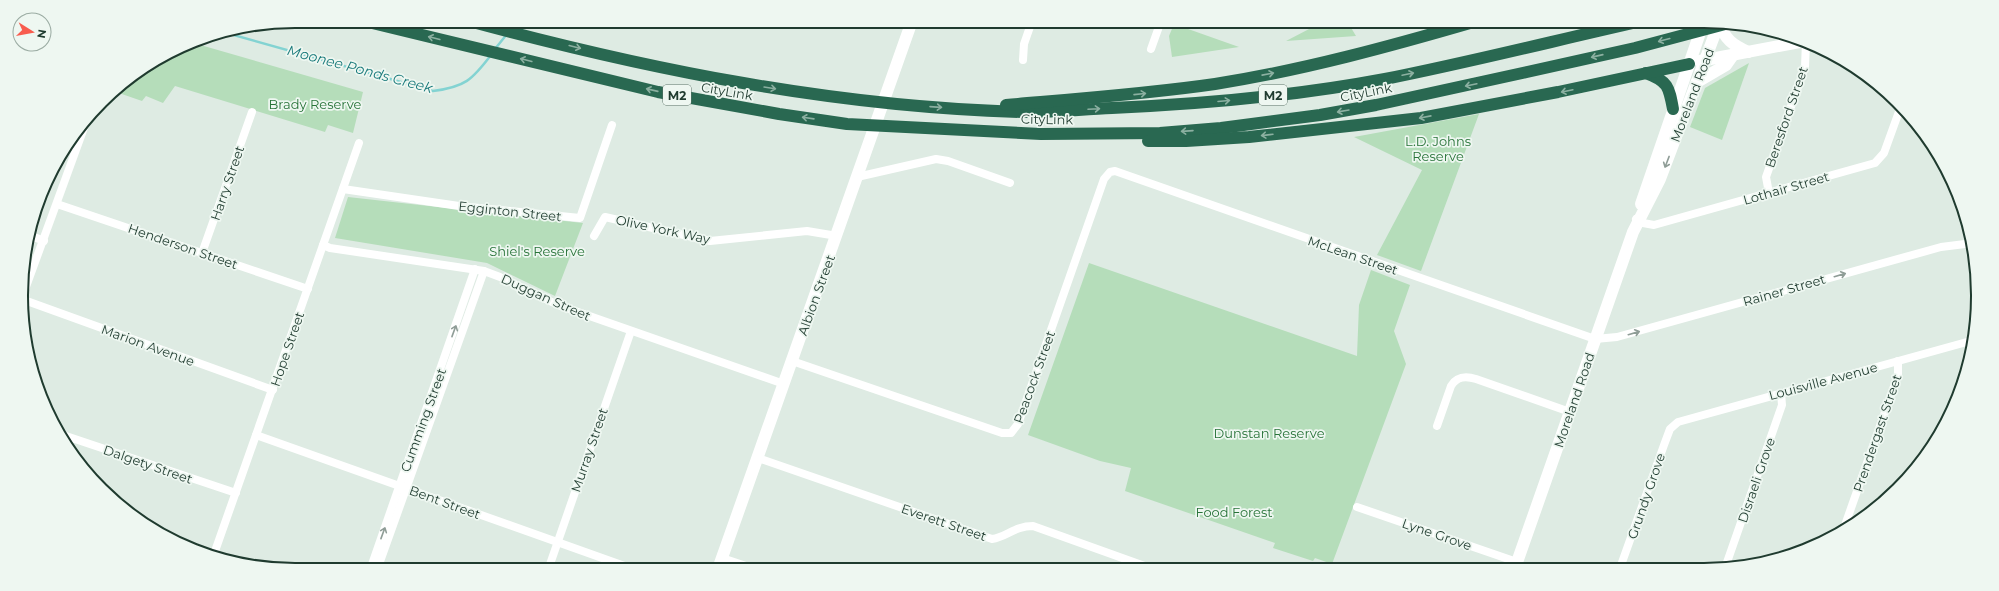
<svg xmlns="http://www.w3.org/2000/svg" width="1999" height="591" viewBox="0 0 1999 591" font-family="Montserrat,sans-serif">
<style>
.green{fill:#b5ddba}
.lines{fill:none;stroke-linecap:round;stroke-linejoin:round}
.stream{stroke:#83d3d2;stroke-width:2.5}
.street{stroke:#fff;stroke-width:8}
.secondary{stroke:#fff;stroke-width:12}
.highway{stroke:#296851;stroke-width:12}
.oneway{stroke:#8cb0a1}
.oneway2{stroke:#8f9d97}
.labels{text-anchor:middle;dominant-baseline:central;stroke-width:3.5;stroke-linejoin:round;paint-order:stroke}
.shield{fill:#eef7f1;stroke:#5d7369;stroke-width:1}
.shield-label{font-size:12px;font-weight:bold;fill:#1f3b2f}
.street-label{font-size:13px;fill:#1f3b2f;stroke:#eef7f1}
.park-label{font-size:13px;fill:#277338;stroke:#eef7f1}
.water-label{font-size:14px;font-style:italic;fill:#177879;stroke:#eef7f1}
.rim{fill:none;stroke:#1f3b2f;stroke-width:2}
</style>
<rect width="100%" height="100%" fill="#deebe3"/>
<!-- green -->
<g class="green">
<polygon points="1302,21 1347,21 1356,36 1286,41 1311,28"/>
<polygon points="1174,24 1239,47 1172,57 1169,36"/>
<polygon points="190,42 363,92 353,133 328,125 325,132 175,86 163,103 146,96 142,101 116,92 112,101 106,98 114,89"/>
<polygon points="1749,63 1722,140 1690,127 1705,88"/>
<polygon points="1479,114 1421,271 1377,255 1422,170 1354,137"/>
<polygon points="348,197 583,223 555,296 487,263 335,238"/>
<polygon points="1089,263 1357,356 1359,305 1371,270 1410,285 1394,331 1406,364 1332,564 1315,558 1313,561 1273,548 1275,543 1125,491 1131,468 1100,461 1028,435"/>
</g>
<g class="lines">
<!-- stream -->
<g class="stream">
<polyline points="511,29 517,21"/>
<path d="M223,32l210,59c32,-4 39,-11 58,-36"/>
<polyline points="495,49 507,34"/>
</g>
<!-- street -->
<g class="street">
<polyline points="1151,49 1161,21"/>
<polyline points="1023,60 1024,44 1032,21"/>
<polyline points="857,177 936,159 948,161 1010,183"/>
<polyline points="343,189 459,206 580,218 612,125"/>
<polyline points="1769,193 1766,177 1805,67 1806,41"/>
<polyline points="57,204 308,289"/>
<polyline points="1636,219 1643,223 1654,225 1875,163 1884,153 1901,106"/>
<polyline points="29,235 44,241"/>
<polyline points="594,236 605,217 710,241 807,231 837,236"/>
<polyline points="323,245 330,248 484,271 500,277 558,305 784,384"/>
<polyline points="202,253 252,112"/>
<polyline points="23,295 88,117"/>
<polyline points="24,300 273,390"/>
<polyline points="792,361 1002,433 1011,433 1018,424 1104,179 1110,172 1115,171 1595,339 1617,337 1941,247 1973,243"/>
<path d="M1437,426l14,-40c6,-10 15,-10 25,-7l94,33"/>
<polyline points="60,434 236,493"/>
<polyline points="256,435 633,569"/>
<path d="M758,458l234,81c15,-2 22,-13 41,-13l120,43"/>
<polyline points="1357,507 1517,562"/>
<polyline points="1844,528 1898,375 1898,361"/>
<polyline points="214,554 359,143"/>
<polyline points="722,558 755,569"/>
<polyline points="1620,568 1664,445 1670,429 1678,422 1974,340"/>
<polyline points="1725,568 1782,405 1781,393"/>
<polyline points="370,570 475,269"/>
<polyline points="377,570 484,271"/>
<polyline points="548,570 631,331"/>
</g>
<!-- secondary -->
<g class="secondary">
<path d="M1720,23c4,16 13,22 28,29"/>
<polyline points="1700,61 1805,41"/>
<polyline points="1697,82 1726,65 1733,55"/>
<polyline points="1641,204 1704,21"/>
<polyline points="1515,568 1633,232 1660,179 1719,23"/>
<polyline points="718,569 912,21"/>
</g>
<!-- highway -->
<g class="highway">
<polyline points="364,21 658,92 779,114 847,124 1041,134 1160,133 1221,128 1320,115 1376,105 1527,72 1635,48 1729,23"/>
<path d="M469,21c181,49 366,86 553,91 30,1 60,-3 90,-4 92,-4 183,-12 273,-29 86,-17 172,-39 257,-58"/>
<path d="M1646,73c22,8 23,14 27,36"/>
<path d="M1006,105c70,-6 140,-11 209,-21 89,-14 176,-38 262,-63"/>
<polyline points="1148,141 1186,141 1249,137 1421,118 1558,92 1689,64"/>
</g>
</g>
<!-- one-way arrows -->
<defs><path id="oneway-shaft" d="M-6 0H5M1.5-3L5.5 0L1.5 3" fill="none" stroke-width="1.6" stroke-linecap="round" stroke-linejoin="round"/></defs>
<g class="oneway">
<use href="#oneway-shaft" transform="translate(434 38) rotate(-166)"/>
<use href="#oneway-shaft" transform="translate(1664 40) rotate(165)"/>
<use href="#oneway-shaft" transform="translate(575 47) rotate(14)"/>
<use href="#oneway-shaft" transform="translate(1597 56) rotate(167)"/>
<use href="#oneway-shaft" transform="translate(526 60) rotate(-166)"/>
<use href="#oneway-shaft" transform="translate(1268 74) rotate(-11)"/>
<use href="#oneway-shaft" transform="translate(1408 74) rotate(-12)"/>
<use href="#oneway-shaft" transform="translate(1471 85) rotate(168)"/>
<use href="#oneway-shaft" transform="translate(770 88) rotate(9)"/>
<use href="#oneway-shaft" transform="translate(652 90) rotate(-167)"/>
<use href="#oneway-shaft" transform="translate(1567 91) rotate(168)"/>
<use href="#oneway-shaft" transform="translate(1140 94) rotate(-6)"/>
<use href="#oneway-shaft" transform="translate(1224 101) rotate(-5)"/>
<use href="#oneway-shaft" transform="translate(936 107) rotate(4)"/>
<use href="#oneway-shaft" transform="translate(1094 109) rotate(-3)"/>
<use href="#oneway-shaft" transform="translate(1343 111) rotate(170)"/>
<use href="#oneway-shaft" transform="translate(1425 117) rotate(169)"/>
<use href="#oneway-shaft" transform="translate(808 118) rotate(-172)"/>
<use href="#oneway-shaft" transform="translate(1187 131) rotate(176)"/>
<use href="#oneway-shaft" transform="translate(1267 135) rotate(173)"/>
</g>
<g class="oneway2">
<use href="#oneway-shaft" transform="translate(1667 162) rotate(111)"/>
<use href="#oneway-shaft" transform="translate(1840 275) rotate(-16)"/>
<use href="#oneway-shaft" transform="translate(454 331) rotate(-70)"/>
<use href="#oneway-shaft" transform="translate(1634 333) rotate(-16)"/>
<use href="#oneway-shaft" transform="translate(383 533) rotate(-70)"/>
</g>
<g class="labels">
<!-- shield labels -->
<g class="shield">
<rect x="663" y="85" width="28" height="20" rx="3"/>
<rect x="1259" y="85" width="28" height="20" rx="3"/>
</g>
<g class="shield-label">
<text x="677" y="95">M2</text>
<text x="1273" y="95">M2</text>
</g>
<!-- street labels -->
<g class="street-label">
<text transform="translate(727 91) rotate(10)">CityLink</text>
<text transform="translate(1366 92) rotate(-11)">CityLink</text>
<text transform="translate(1692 95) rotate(-69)">Moreland Road</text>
<text transform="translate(1786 117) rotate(-71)">Beresford Street</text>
<text transform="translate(1047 119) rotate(1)">CityLink</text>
<text transform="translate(227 183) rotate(-71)">Harry Street</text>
<text transform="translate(1786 188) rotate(-16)">Lothair Street</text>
<text transform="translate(510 211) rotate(6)">Egginton Street</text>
<text transform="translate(663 229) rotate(12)">Olive York Way</text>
<text transform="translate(183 246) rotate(19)">Henderson Street</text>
<text transform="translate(1353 255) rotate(19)">McLean Street</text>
<text transform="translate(1784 290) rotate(-16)">Rainer Street</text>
<text transform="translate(816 295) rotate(-70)">Albion Street</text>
<text transform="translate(546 297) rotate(24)">Duggan Street</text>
<text transform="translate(148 345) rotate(20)">Marion Avenue</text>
<text transform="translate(287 349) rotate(-71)">Hope Street</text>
<text transform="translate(1034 377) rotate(-70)">Peacock Street</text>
<text transform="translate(1823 381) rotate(-15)">Louisville Avenue</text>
<text transform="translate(1574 400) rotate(-71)">Moreland Road</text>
<text transform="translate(423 420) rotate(-70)">Cumming Street</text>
<text transform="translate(1877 433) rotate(-71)">Prendergast Street</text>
<text transform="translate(589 450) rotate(-71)">Murray Street</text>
<text transform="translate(148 464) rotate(19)">Dalgety Street</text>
<text transform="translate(1756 480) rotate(-71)">Disraeli Grove</text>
<text transform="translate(1646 496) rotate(-71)">Grundy Grove</text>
<text transform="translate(445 502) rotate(20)">Bent Street</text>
<text transform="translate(944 522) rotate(19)">Everett Street</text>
<text transform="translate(1437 534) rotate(19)">Lyne Grove</text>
</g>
<!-- park labels -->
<g class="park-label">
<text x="315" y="104">Brady Reserve</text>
<text x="1438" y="141">L.D. Johns<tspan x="1438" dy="15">Reserve</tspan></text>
<text x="537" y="251">Shiel's Reserve</text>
<text x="1269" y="433">Dunstan Reserve</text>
<text x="1234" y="512">Food Forest</text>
</g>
<!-- water labels -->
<g class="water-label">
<text transform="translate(360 69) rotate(15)">Moonee Ponds Creek</text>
</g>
</g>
<!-- crop -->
<path d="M0 0H1999V591H0ZM295 28H1704A267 267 0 0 1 1971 295V296A267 267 0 0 1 1704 563H295A267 267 0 0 1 28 296V295A267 267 0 0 1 295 28Z" fill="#eef7f1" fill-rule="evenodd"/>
<path class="rim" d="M295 28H1704A267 267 0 0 1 1971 295V296A267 267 0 0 1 1704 563H295A267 267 0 0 1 28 296V295A267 267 0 0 1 295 28Z"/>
<!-- north arrow -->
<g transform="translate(32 32) rotate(101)"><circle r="19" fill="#eef7f1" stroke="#9baca3"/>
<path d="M0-3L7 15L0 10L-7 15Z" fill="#f85c4e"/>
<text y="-6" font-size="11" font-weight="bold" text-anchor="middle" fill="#1f3b2f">N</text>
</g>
</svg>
